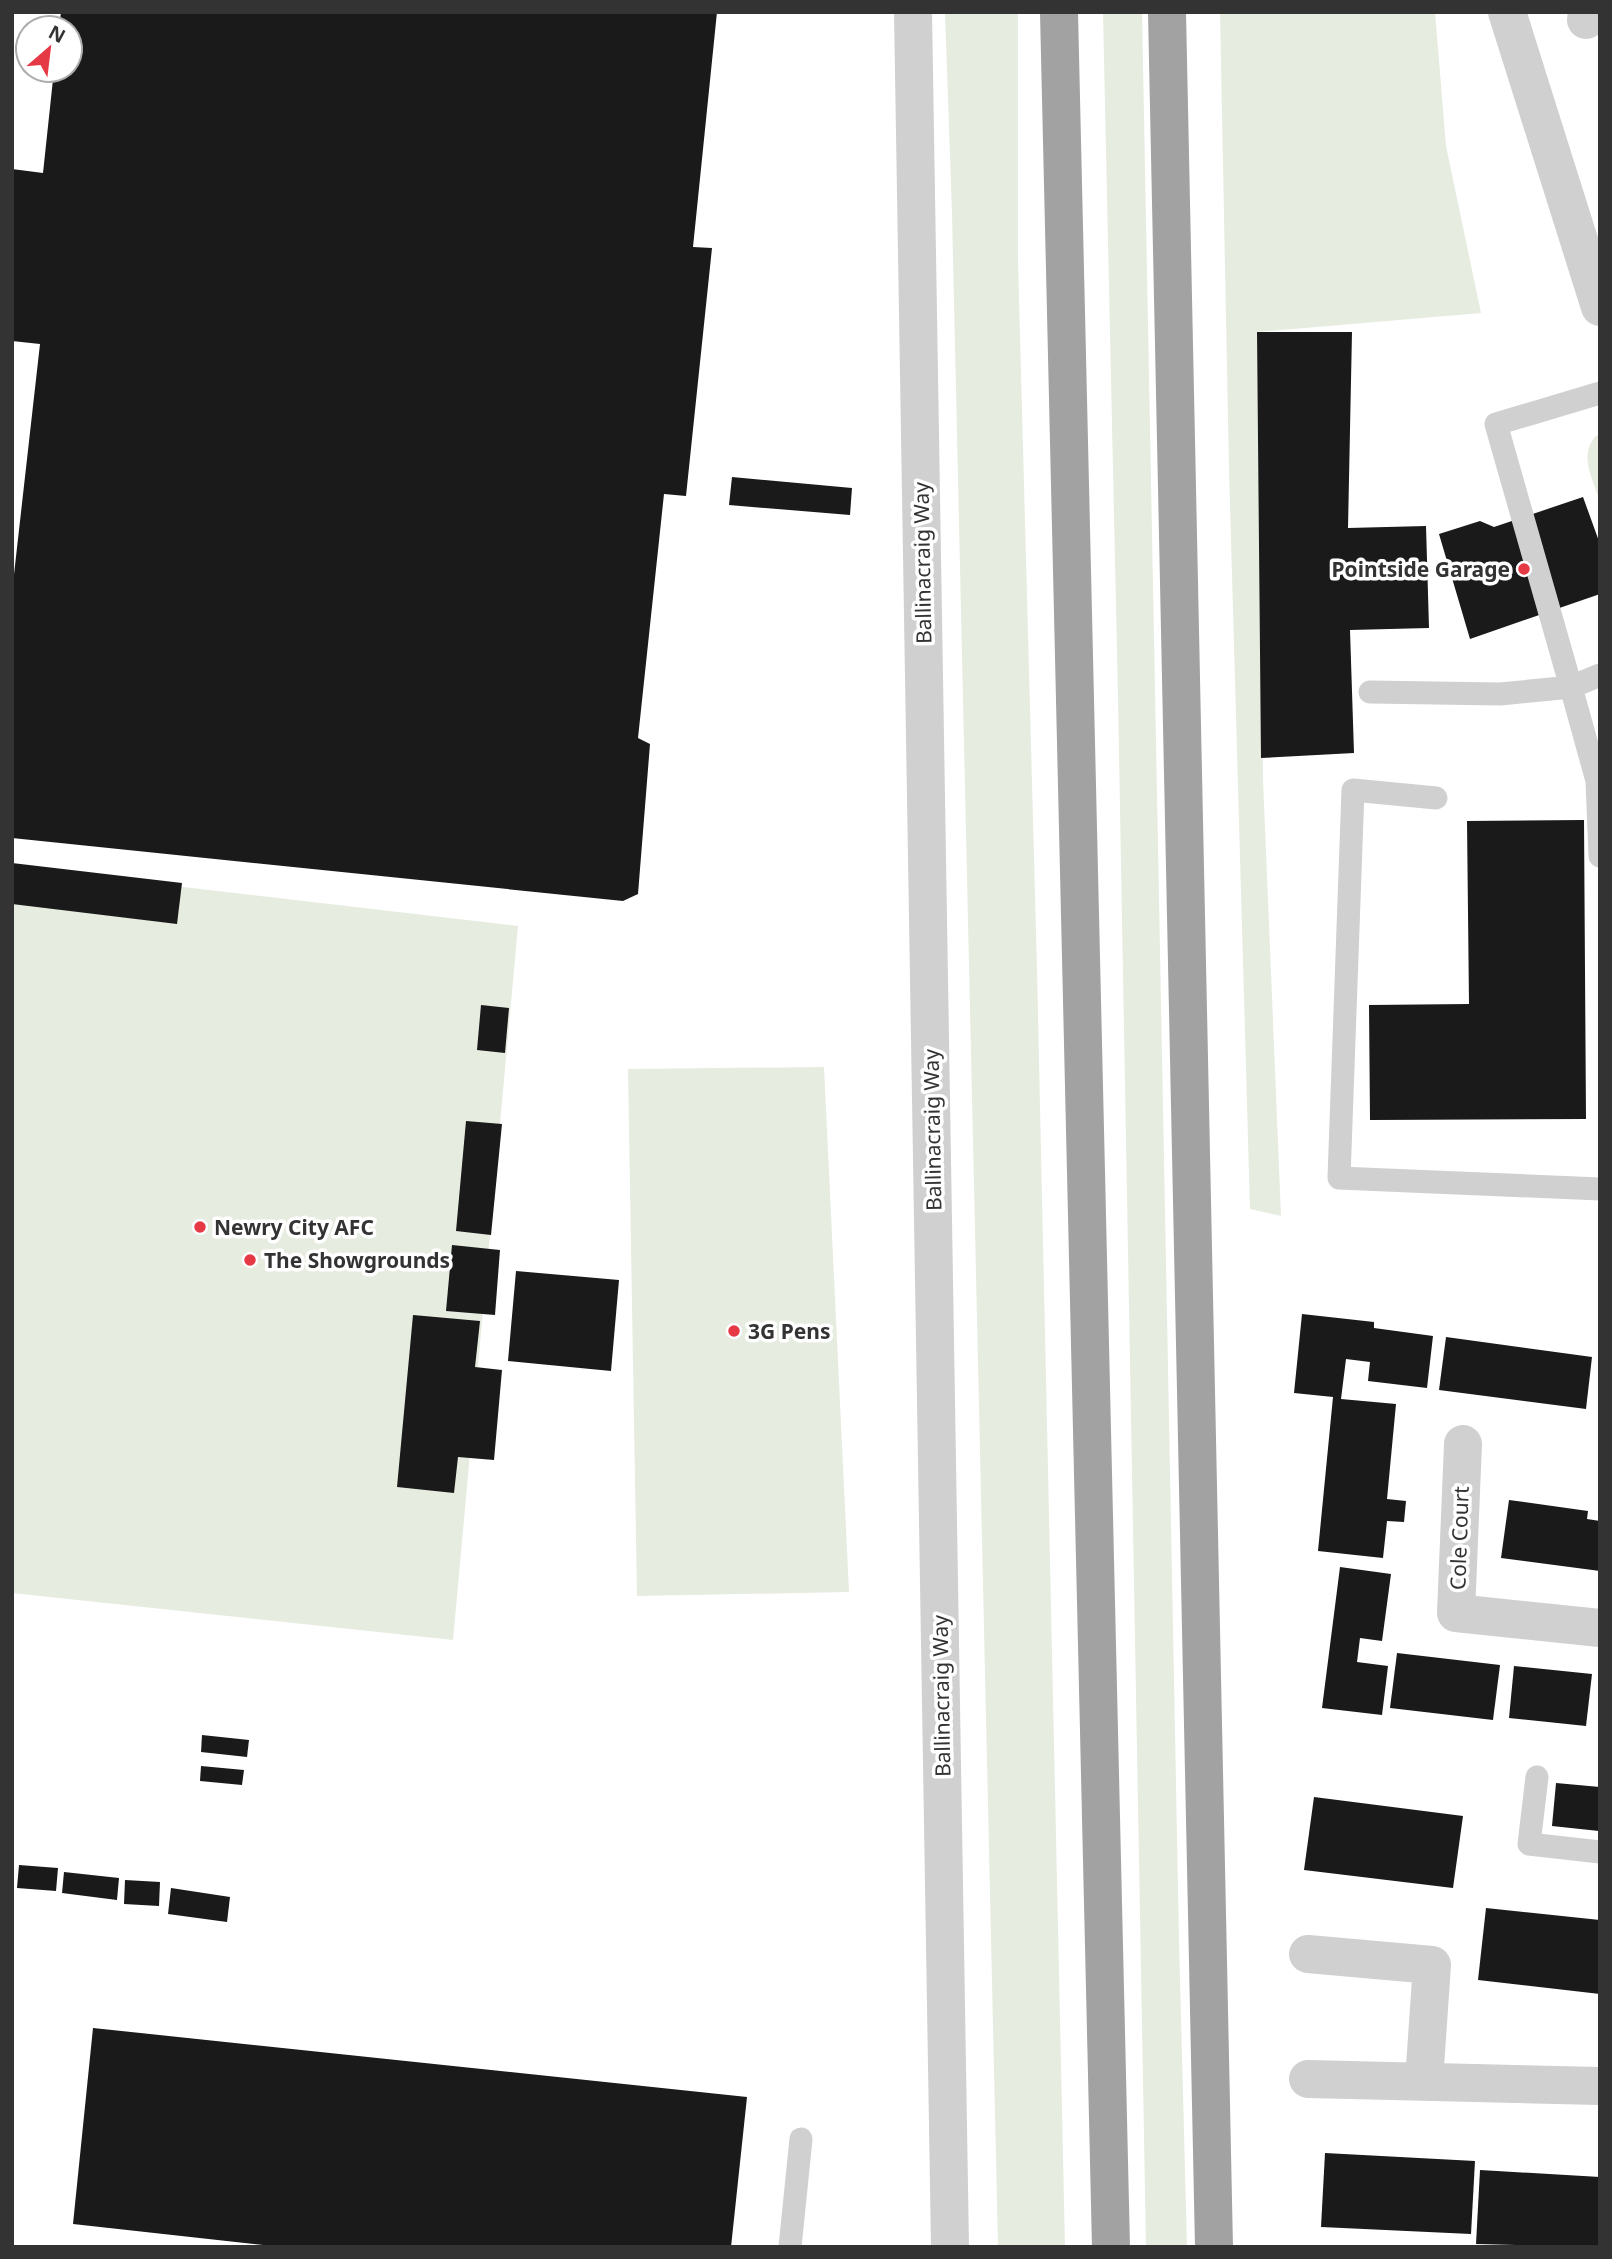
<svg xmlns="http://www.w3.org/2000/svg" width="1612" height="2259" viewBox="0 0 1612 2259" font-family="'Noto Sans',sans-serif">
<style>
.green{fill:#e6ecdf}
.building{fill:#1a1a1a}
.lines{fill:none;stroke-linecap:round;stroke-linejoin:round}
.service{stroke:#d0d0d0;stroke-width:23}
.minor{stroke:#d0d0d0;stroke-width:38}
.tertiary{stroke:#d0d0d0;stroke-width:38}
.trunk{stroke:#a2a2a2;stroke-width:38}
.poi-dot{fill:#e63946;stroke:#fff;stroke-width:2.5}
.labels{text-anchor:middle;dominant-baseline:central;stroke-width:7;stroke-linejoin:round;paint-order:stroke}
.street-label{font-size:21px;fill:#333;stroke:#fff}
.poi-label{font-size:21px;font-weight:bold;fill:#333;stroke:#fff;text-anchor:start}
</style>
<rect width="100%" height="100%" fill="#fff"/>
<!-- green -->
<g class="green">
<polygon points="945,12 1018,12 1018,261 1037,969 1065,2247 998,2247 952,213"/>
<polygon points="1103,12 1142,12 1179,1941 1187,2247 1146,2247 1118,698"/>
<polygon points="1220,12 1435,12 1446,146 1481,313 1257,332 1263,779 1281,1216 1250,1209 1229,469"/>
<path d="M1600,435v66c-7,-22 -22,-46 -4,-65z"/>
<polygon points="12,867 518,926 453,1640 12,1593"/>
<polygon points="824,1067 849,1592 637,1596 628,1069"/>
</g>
<!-- building -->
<g class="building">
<polygon points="61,12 717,12 693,247 712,248 686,496 664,494 638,738 650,744 638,894 623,901 12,838 12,592 40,344 12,341 12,169 43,173 54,70 70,70 70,28 59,28"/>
<polygon points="1257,332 1352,332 1348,528 1426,526 1429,628 1350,630 1354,753 1261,758"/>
<polygon points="732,477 852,488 850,515 729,505"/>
<polygon points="1583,497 1600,544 1600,594 1470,639 1439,534 1480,521 1494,527"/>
<polygon points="1584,820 1586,1119 1370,1120 1369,1005 1469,1004 1467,821"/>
<polygon points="12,863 182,883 177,924 12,904"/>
<polygon points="481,1005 509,1008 505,1053 477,1050"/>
<polygon points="466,1121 502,1124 491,1235 456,1231"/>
<polygon points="452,1245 500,1250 495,1315 446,1311"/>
<polygon points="516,1271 619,1280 611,1371 508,1361"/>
<polygon points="1302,1314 1374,1322 1374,1328 1433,1336 1427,1388 1368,1381 1370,1362 1346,1359 1341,1399 1396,1404 1387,1499 1406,1501 1404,1522 1387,1521 1383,1558 1318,1551 1333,1397 1294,1393"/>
<polygon points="413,1315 480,1321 475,1367 502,1370 494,1460 458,1457 454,1493 397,1487"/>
<polygon points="1446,1337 1592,1357 1586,1409 1439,1390"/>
<polygon points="1509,1500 1588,1511 1587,1519 1600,1521 1600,1571 1501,1558"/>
<polygon points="1340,1567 1391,1574 1382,1641 1360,1638 1357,1662 1388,1666 1382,1715 1322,1708"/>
<polygon points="1397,1653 1500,1665 1493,1720 1390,1708"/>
<polygon points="1514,1666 1592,1674 1586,1726 1509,1718"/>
<polygon points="202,1735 249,1740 247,1757 201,1752"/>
<polygon points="201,1766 244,1770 242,1785 200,1781"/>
<polygon points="1556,1783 1600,1787 1599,1831 1552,1826"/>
<polygon points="1314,1797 1463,1816 1453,1888 1304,1870"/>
<polygon points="19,1865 58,1868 56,1891 17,1888"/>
<polygon points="64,1872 119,1878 117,1900 62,1893"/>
<polygon points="125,1880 160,1882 159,1906 124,1904"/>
<polygon points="171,1888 230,1897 227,1922 168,1914"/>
<polygon points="1486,1908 1600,1920 1600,1994 1478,1980"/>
<polygon points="93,2028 747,2097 731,2247 281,2247 73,2224"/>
<polygon points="1325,2153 1475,2161 1471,2234 1321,2227"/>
<polygon points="1480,2170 1600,2177 1600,2247 1476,2244"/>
</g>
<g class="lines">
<!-- service -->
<g class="service">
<polyline points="1600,675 1571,687 1597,781 1600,856"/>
<polyline points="1370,692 1500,694 1571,687 1496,424 1600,393"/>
<polyline points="1436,798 1353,790 1339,1178 1600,1189"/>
<polyline points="1537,1777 1529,1844 1600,1852"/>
<polyline points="790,2247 801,2139"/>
</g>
<!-- minor -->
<g class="minor">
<polyline points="913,12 950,2247"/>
<polyline points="1586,20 1587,12"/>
<polyline points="1463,1444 1456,1613 1600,1628"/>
<polyline points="1308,1954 1432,1965 1424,2081"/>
<polyline points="1308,2079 1600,2086"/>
</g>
<!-- tertiary -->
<polyline class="tertiary" points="1507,12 1600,307"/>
<!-- trunk -->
<g class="trunk">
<polyline points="1059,12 1111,2247"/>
<polyline points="1167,12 1214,2247"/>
</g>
</g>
<!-- markers -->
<g class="poi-dot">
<circle cx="1524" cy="569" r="7"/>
<circle cx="200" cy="1227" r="7"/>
<circle cx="250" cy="1260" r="7"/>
<circle cx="734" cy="1331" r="7"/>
</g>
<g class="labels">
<!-- street labels -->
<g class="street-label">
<text transform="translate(922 563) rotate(-91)">Ballinacraig Way</text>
<text transform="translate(932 1130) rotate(-91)">Ballinacraig Way</text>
<text transform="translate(1459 1538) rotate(-88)">Cole Court</text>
<text transform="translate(941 1696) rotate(-91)">Ballinacraig Way</text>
</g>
<!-- poi labels -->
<g class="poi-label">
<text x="1510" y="569" text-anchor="end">Pointside Garage</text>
<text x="214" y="1227">Newry City AFC</text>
<text x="264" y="1260">The Showgrounds</text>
<text x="748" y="1331">3G Pens</text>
</g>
</g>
<!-- border -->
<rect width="1612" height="2259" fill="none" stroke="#333333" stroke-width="28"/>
<!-- north arrow -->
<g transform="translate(49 49) rotate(28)"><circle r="33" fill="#ffffff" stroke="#adadad" stroke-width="2"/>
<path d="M0-5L12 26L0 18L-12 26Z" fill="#e63946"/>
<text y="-10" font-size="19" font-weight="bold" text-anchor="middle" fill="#333333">N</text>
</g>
</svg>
